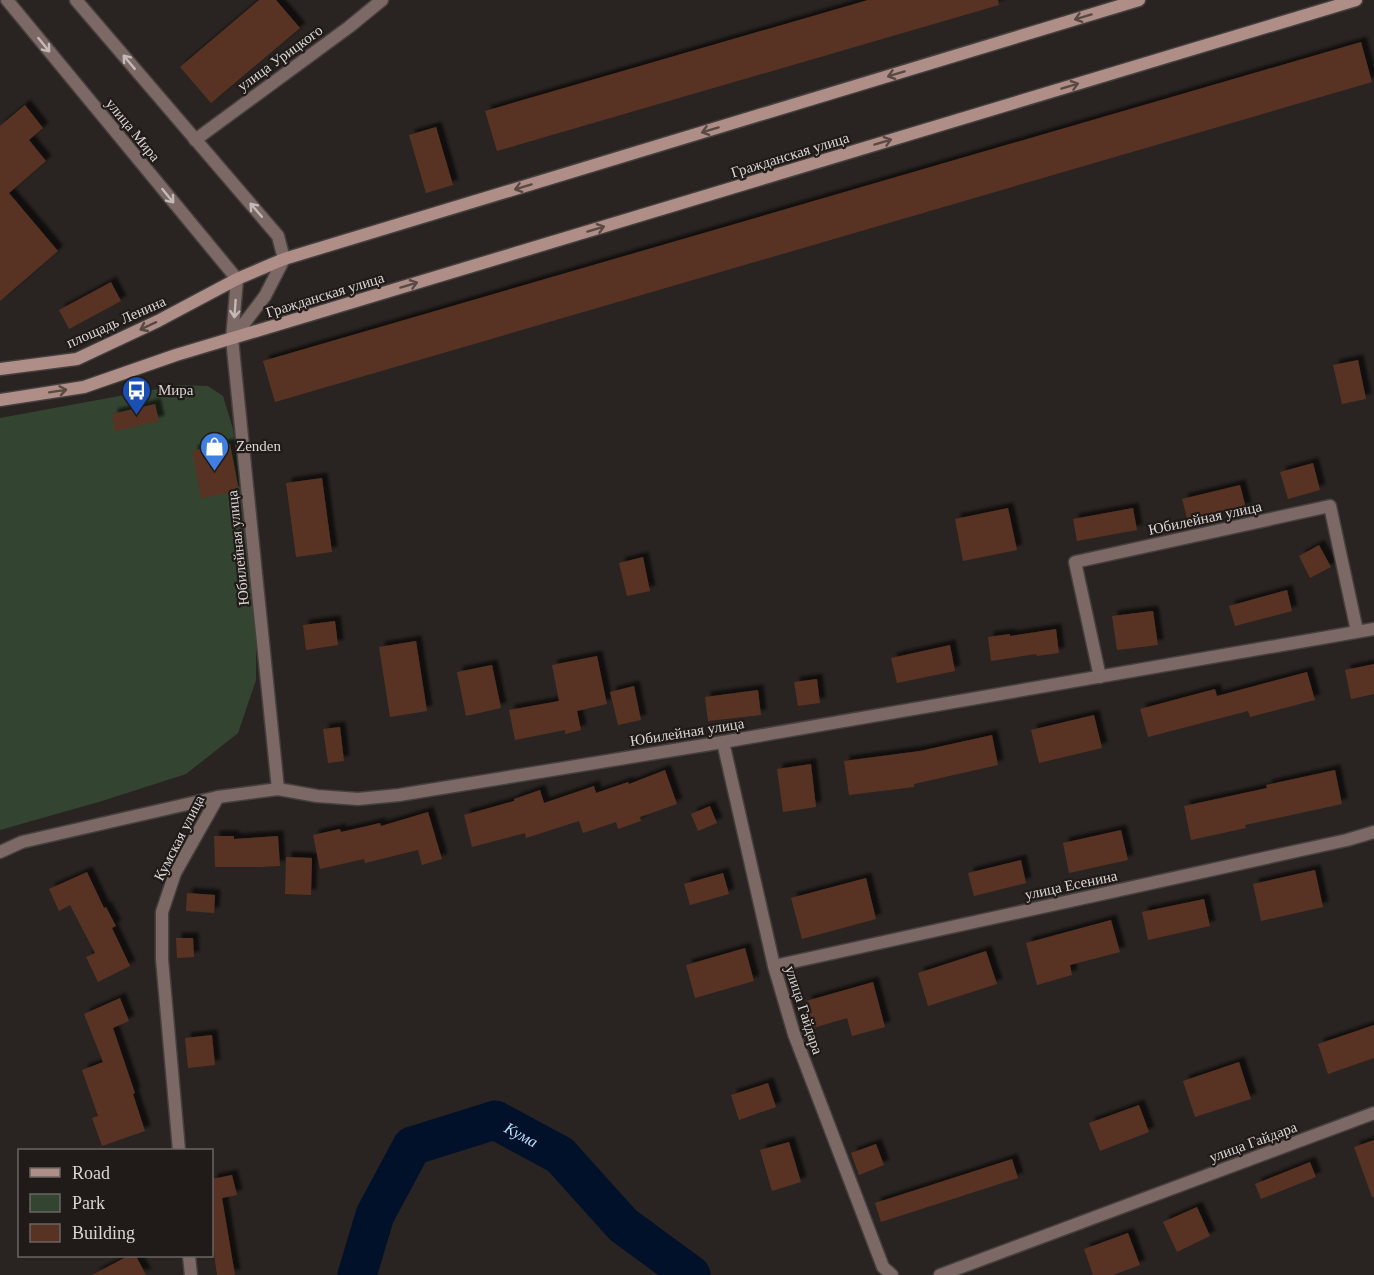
<svg xmlns="http://www.w3.org/2000/svg" width="1374" height="1275" viewBox="0 0 1374 1275" font-family="'Times New Roman',serif">
<style>
.green{fill:#334530}
.lines{fill:none;stroke-linecap:round;stroke-linejoin:round}
.river{stroke:#001129;stroke-width:39}
.building{fill:#583323;filter:url(#shadow)}
.street-casing{stroke:#45403f;stroke-width:15}
.secondary-casing{stroke:#45403f;stroke-width:15}
.street{stroke:#7c6864;stroke-width:12}
.secondary{stroke:#ae8e87;stroke-width:12}
.oneway{stroke:#594944}
.oneway2{stroke:#c2bab9}
.labels{text-anchor:middle;dominant-baseline:central;stroke-width:4.5;stroke-linejoin:round;paint-order:stroke}
.street-label{font-size:15px;fill:#dad6d5;stroke:#201b18}
.poi-label{font-size:15px;fill:#dad6d5;stroke:#201b18;text-anchor:start}
.water-label{font-size:16px;font-style:italic;fill:#bedcfb;stroke:#201b18}
</style>
<defs>
<filter id="shadow"><feDropShadow dx="5.5" dy="-5.5" stdDeviation="1.5" flood-color="#0009"/></filter>
</defs>
<rect width="100%" height="100%" fill="#292422"/>
<!-- green -->
<polygon class="green" points="179,385 208,386 223,396 233,429 242,487 256,637 256,680 238,733 186,774 102,801 0,830 0,418"/>
<g class="lines">
<!-- river -->
<path class="river" id="s1" d="M357,1275l18,-60 37,-69 83,-26 65,35 63,70 68,50"/>
</g>
<!-- building -->
<g class="building">
<polygon points="259,0 276,0 300,28 211,103 180,67"/>
<polygon points="868,0 998,0 999,5 497,151 485,111"/>
<polygon points="1361,42 1372,82 275,402 263,361"/>
<polygon points="25,105 43,128 29,140 46,161 9,193 58,251 0,301 0,126"/>
<polygon points="436,127 453,185 426,193 409,135"/>
<polygon points="111,282 121,301 69,329 59,310"/>
<polygon points="1358,360 1366,399 1342,404 1333,365"/>
<polygon points="155,404 159,421 115,431 112,414"/>
<polygon points="230,444 239,491 201,498 192,451"/>
<polygon points="1313,463 1320,490 1288,499 1280,472"/>
<polygon points="322,478 332,552 296,557 286,483"/>
<polygon points="1240,485 1246,508 1188,522 1182,499"/>
<polygon points="1008,508 1017,550 963,561 955,519"/>
<polygon points="1133,508 1137,530 1077,541 1073,519"/>
<polygon points="1319,545 1331,567 1310,578 1299,556"/>
<polygon points="643,557 650,591 627,596 619,563"/>
<polygon points="1287,590 1292,611 1235,626 1229,606"/>
<polygon points="1153,611 1158,645 1117,650 1112,616"/>
<polygon points="335,621 338,645 306,650 303,625"/>
<polygon points="1056,629 1059,653 1037,656 1036,654 991,661 988,637 1010,634 1010,636"/>
<polygon points="416,641 427,711 390,717 379,647"/>
<polygon points="950,645 955,671 897,683 891,658"/>
<polygon points="597,656 607,704 577,711 581,730 565,734 565,730 515,740 509,710 559,701 552,665"/>
<polygon points="1374,664 1374,694 1351,699 1345,670"/>
<polygon points="492,665 501,708 466,716 457,672"/>
<polygon points="1307,672 1315,700 1250,717 1248,711 1148,737 1140,709 1215,689 1217,696"/>
<polygon points="817,679 820,703 798,706 794,682"/>
<polygon points="634,686 641,720 618,725 610,692"/>
<polygon points="758,690 761,715 708,721 705,697"/>
<polygon points="1094,715 1102,748 1039,763 1031,730"/>
<polygon points="340,727 344,761 328,763 323,729"/>
<polygon points="992,735 998,765 914,784 914,787 849,795 844,761 920,751"/>
<polygon points="811,764 816,807 783,812 777,769"/>
<polygon points="665,770 677,804 640,817 641,821 618,829 616,822 583,833 579,821 526,838 525,833 472,847 464,815 514,801 514,799 540,790 544,803 594,786 596,793 628,782 629,784"/>
<polygon points="1335,770 1342,804 1245,825 1246,828 1191,840 1184,806 1267,788 1266,785"/>
<polygon points="710,806 717,823 698,831 691,814"/>
<polygon points="428,812 442,859 422,865 418,850 365,863 364,859 320,869 313,835 340,829 341,832 380,823 381,826"/>
<polygon points="1121,830 1128,860 1069,873 1063,843"/>
<polygon points="214,836 234,836 234,839 278,836 280,866 259,867 215,867"/>
<polygon points="286,857 312,858 311,895 285,894"/>
<polygon points="1021,860 1026,883 974,896 968,873"/>
<polygon points="1315,870 1323,907 1261,921 1253,884"/>
<polygon points="87,872 104,908 106,907 116,926 112,928 130,966 98,982 86,957 95,953 70,905 59,911 49,889"/>
<polygon points="723,873 729,894 690,905 684,884"/>
<polygon points="866,878 876,919 802,939 791,898"/>
<polygon points="187,893 215,895 214,913 186,911"/>
<polygon points="1204,899 1210,926 1148,940 1142,912"/>
<polygon points="1111,920 1120,952 1070,965 1072,975 1037,985 1026,943"/>
<polygon points="176,938 193,938 194,957 177,958"/>
<polygon points="745,948 754,981 695,998 686,965"/>
<polygon points="986,951 997,984 928,1006 918,973"/>
<polygon points="873,982 885,1027 852,1036 847,1018 813,1028 806,1001"/>
<polygon points="120,998 129,1021 113,1028 135,1093 133,1094 145,1131 102,1146 92,1118 98,1116 82,1070 103,1062 84,1014"/>
<polygon points="1374,1025 1374,1058 1328,1074 1318,1044"/>
<polygon points="212,1035 215,1065 188,1068 185,1038"/>
<polygon points="1239,1062 1251,1099 1195,1117 1183,1081"/>
<polygon points="768,1083 776,1107 739,1120 731,1095"/>
<polygon points="1139,1105 1149,1132 1100,1151 1089,1123"/>
<polygon points="1374,1140 1374,1197 1372,1197 1354,1147"/>
<polygon points="789,1142 801,1182 772,1191 760,1150"/>
<polygon points="876,1144 884,1165 859,1175 851,1153"/>
<polygon points="1012,1159 1018,1178 881,1222 875,1203"/>
<polygon points="1310,1162 1316,1177 1261,1199 1255,1184"/>
<polygon points="232,1175 237,1195 222,1198 235,1275 217,1275 212,1239 212,1179"/>
<polygon points="1197,1207 1210,1236 1177,1252 1163,1222"/>
<polygon points="1128,1233 1140,1265 1113,1275 1093,1275 1084,1249"/>
<polygon points="128,1256 136,1256 146,1275 92,1275"/>
</g>
<g class="lines">
<defs>
<g id="street">
<polyline points="7,0 237,279 232,339 278,789"/>
<polyline points="76,0 278,236 284,259 265,296 233,338"/>
<polyline points="195,140 349,27 382,0"/>
<polyline points="1100,677 1075,562 1330,506 1357,631"/>
<polyline points="723,742 774,966 794,1034 883,1267 892,1275"/>
<polyline points="218,797 278,789 317,796 358,799 399,795 723,742 1374,629"/>
<polyline points="0,852 22,842 218,797 175,873 162,912 162,959 179,1150"/>
<polyline points="774,966 1347,840 1374,832"/>
<polyline points="189,1256 191,1275"/>
<polyline points="940,1275 1374,1113"/>
</g>
<g id="secondary">
<polyline points="0,369 77,359 158,321 237,279 284,259 1139,0"/>
<polyline points="0,400 84,387 176,355 313,314 1356,0"/>
</g>
</defs>
<!-- street casing -->
<use href="#street" class="street-casing"/>
<!-- secondary casing -->
<use href="#secondary" class="secondary-casing"/>
<!-- street -->
<use href="#street" class="street"/>
<!-- secondary -->
<use href="#secondary" class="secondary"/>
</g>
<!-- one-way arrows -->
<defs><path id="oneway-shaft" d="M-6 0H5M1.5-3L5.5 0L1.5 3" fill="none" stroke-width="1.6" stroke-linecap="round" stroke-linejoin="round" transform="scale(1.5)"/></defs>
<g class="oneway">
<use href="#oneway-shaft" transform="translate(1083 17) rotate(163)"/>
<use href="#oneway-shaft" transform="translate(896 74) rotate(163)"/>
<use href="#oneway-shaft" transform="translate(1070 86) rotate(-17)"/>
<use href="#oneway-shaft" transform="translate(710 130) rotate(163)"/>
<use href="#oneway-shaft" transform="translate(883 142) rotate(-17)"/>
<use href="#oneway-shaft" transform="translate(523 187) rotate(163)"/>
<use href="#oneway-shaft" transform="translate(596 229) rotate(-17)"/>
<use href="#oneway-shaft" transform="translate(409 285) rotate(-17)"/>
<use href="#oneway-shaft" transform="translate(148 326) rotate(155)"/>
<use href="#oneway-shaft" transform="translate(58 391) rotate(-9)"/>
</g>
<g class="oneway2">
<use href="#oneway-shaft" transform="translate(44 45) rotate(51)"/>
<use href="#oneway-shaft" transform="translate(129 62) rotate(-130)"/>
<use href="#oneway-shaft" transform="translate(168 196) rotate(51)"/>
<use href="#oneway-shaft" transform="translate(256 210) rotate(-131)"/>
<use href="#oneway-shaft" transform="translate(235 309) rotate(94)"/>
</g>
<!-- icons -->
<defs>
<symbol id="bus-pin" viewBox="-11 -11 22 30"><path d="M0 17L-7.5 6A9.5 9.5 0 1 1 7.5 6Z" fill="#1a4fb4" stroke="#201b18"/><path d="M-5-6H5V4H4V6H2V4H-2V6H-4V4H-5ZM-3.5-4V0h7V-4ZM-3.5 1.2v1.5H-2V1.2ZM2 1.2v1.5H3.5V1.2Z" fill="#fff"/></symbol>
<symbol id="shop-pin" viewBox="-11 -11 22 30"><path d="M0 17L-7.5 6A9.5 9.5 0 1 1 7.5 6Z" fill="#3f7fe0" stroke="#201b18"/><path d="M-5-2.5h2.3a2.7 3.5 0 0 1 5.4 0H5L5.5 6h-11ZM-1.5-2.5h3a1.5 2.3 0 0 0-3 0Z" fill="#fff"/></symbol>
</defs>
<g fill-rule="evenodd">
<use href="#bus-pin" x="120" y="374" width="33" height="45"/>
<use href="#shop-pin" x="198" y="430" width="33" height="45"/>
</g>
<g class="labels">
<!-- street labels -->
<g class="street-label">
<text transform="translate(280 58) rotate(-36)">улица Урицкого</text>
<text transform="translate(133 130) rotate(51)">улица Мира</text>
<text transform="translate(790 155) rotate(-17)">Гражданская улица</text>
<text transform="translate(325 295) rotate(-17)">Гражданская улица</text>
<text transform="translate(116 322) rotate(-24)">площадь Ленина</text>
<text transform="translate(1205 518) rotate(-12)">Юбилейная улица</text>
<text transform="translate(238 548) rotate(-96)">Юбилейная улица</text>
<text transform="translate(687 732) rotate(-9)">Юбилейная улица</text>
<text transform="translate(179 838) rotate(-63)">Кумская улица</text>
<text transform="translate(1071 885) rotate(-12)">улица Есенина</text>
<text transform="translate(804 1010) rotate(72)">улица Гайдара</text>
<text transform="translate(1253 1142) rotate(-20)">улица Гайдара</text>
</g>
<!-- poi labels -->
<g class="poi-label">
<text x="158" y="390">Мира</text>
<text x="236" y="446">Zenden</text>
</g>
<!-- water labels -->
<g class="water-label">
<text stroke="none"><textPath href="#s1" startOffset="258">Кума</textPath></text>
</g>
</g>
<!-- legend -->
<rect x="18" y="1149" width="195" height="108" fill="#201b18" stroke="#6a6664" stroke-width="1.5"/>
<rect x="30" y="1168" width="30" height="9" fill="#ae8e87" stroke="#6a6664" stroke-width="1.5"/>
<text x="72" y="1179" font-size="18" fill="#dad6d5">Road</text>
<rect x="30" y="1194" width="30" height="18" fill="#334530" stroke="#6a6664" stroke-width="1.5"/>
<text x="72" y="1209" font-size="18" fill="#dad6d5">Park</text>
<rect x="30" y="1224" width="30" height="18" fill="#583323" stroke="#6a6664" stroke-width="1.5"/>
<text x="72" y="1239" font-size="18" fill="#dad6d5">Building</text>
</svg>
